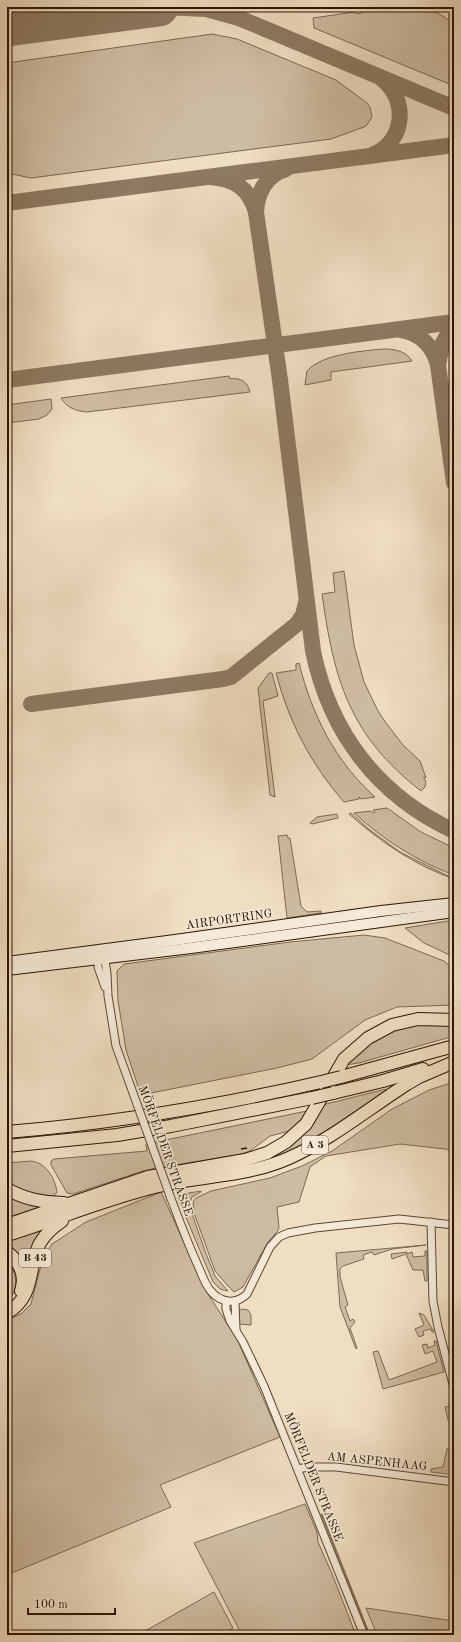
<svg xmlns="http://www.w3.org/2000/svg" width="461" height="1642" viewBox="0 0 461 1642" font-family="'Old Standard TT',serif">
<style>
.green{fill:#cebca2;stroke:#7c6851}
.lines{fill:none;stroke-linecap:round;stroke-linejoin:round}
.taxiway{stroke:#8d7a62;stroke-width:16}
.runway{stroke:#8d7a62;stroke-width:39}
.street-casing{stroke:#5c4731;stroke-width:9}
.secondary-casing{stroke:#2a1500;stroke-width:12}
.highway-casing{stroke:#2a1500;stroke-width:14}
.street{stroke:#f5ead8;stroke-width:7}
.secondary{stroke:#f5ead8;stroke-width:10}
.highway{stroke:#f0dec3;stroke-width:12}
.rail{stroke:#2a1500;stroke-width:1.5;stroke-dasharray:7 7;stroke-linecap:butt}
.street-bridge-casing{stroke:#5c4731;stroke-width:9;stroke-linecap:butt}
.highway-bridge-casing{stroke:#2a1500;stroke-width:14;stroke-linecap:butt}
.street-bridge{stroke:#f5ead8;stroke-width:7}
.highway-bridge{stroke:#f0dec3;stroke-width:12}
.labels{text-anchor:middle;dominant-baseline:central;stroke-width:3;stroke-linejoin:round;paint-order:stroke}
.shield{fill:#f5ead8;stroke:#675541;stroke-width:1}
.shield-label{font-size:11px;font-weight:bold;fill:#2a1500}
.street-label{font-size:12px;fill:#2a1500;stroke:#f5ead8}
</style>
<rect width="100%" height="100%" fill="#f0dec3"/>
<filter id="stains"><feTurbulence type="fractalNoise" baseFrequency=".005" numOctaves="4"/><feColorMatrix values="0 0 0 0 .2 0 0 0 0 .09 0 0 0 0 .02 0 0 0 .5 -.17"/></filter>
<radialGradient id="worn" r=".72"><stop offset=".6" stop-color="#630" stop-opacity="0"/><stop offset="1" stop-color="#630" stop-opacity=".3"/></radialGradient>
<!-- green -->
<g class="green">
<path d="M390,7c24,0 45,-1 64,18v61l-140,-58 -1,-10 42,-6 1,2 6,-1v-2z"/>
<polygon points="212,34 237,39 336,80 367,103 370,107 372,117 367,125 364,127 331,139 31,178 7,173 7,63"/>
<path d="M383,349c12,0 23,2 29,12l-81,11v8l-26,5 2,-14c15,-17 55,-20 76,-22z"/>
<path d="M229,376l1,3c10,-2 18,3 20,13l-163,20c-11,-1 -20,-4 -26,-14z"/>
<polygon points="51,399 52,409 47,415 39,419 7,423 7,405"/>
<path d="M344,571l10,74 10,37 14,29 8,12 17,22 17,16 6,17 -2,-1v2l2,2 -1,6 -4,4c-72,-56 -87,-111 -99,-197l13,-2 -2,-19z"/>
<path d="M299,663c13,52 36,98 76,134l-14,2 -2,-2v2l-15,3c-34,-39 -55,-80 -68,-129l20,-3v-6z"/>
<polygon points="269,673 272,673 278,696 263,701 275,797 270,795 258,688"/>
<path d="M387,808l34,24 33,16v27c-38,-14 -70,-35 -100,-62l17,-2 2,2 2,-1 -2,-2z"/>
<path d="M351,813l19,17 30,22 54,27c-40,-14 -73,-37 -105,-65z"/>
<polygon points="337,814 338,818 312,824 310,823 317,817"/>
<polygon points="287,835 288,838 290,838 301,906 307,912 321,911 321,913 287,918 278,836"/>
<polygon points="454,920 454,957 424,943 405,928"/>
<polygon points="364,935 385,938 444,961 454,970 454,1005 397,1007 365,1020 312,1059 277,1068 141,1095 126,1050 118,1001 117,971 124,964 290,942"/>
<polygon points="454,1024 454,1036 359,1063 345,1065 351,1057 360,1054 373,1038 407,1025"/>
<polygon points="454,1082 454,1150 400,1144 326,1156 310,1167 299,1202 277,1207 279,1228 277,1232 268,1242 243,1287 234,1292 228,1286 215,1271 194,1213 193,1202 196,1198 211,1191 270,1178 302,1166 332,1151 392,1109 429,1090"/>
<polygon points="386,1089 387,1092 323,1136 281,1156 250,1166 250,1163 266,1158 322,1105"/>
<polygon points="307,1111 297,1125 289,1131 270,1136 250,1151 242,1154 169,1166 169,1165 143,1171 73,1194 67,1193 51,1165 51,1161 54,1159 147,1151 146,1144"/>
<path d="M31,1161c15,2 24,17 26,31l-5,6 -8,1 -37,-15v-21z"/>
<polygon points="201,1191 201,1192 192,1197 189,1205 205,1251 215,1276 228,1291 220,1289 213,1282 178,1198 183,1194"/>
<polygon points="161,1192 206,1291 237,1339 280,1437 160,1485 171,1507 7,1575 7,1320 21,1314 31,1304 43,1258 52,1244 86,1222"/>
<polygon points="7,1193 48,1205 7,1218"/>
<polygon points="47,1229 27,1282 7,1249 7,1242"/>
<polygon points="426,1245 392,1249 374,1255 372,1252 363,1255 364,1259 343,1266 340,1269 340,1277 348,1305 345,1307 350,1321 353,1319 355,1322 350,1328 357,1348 356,1349 340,1307 336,1253"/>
<polygon points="425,1251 427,1251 427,1281 425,1281 423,1270 413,1270 406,1254 392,1259 391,1254 407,1252 407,1254 412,1252 413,1257 425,1256"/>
<path d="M7,1263c13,11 10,28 0,40z"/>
<polygon points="242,1309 248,1310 251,1315 251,1325 239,1324 239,1311"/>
<polygon points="419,1313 424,1315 434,1332 432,1332 431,1329 423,1331 424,1335 419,1337 415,1329 424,1325"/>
<polygon points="434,1341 436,1341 444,1372 383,1389 373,1352 378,1351 389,1380 437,1362 433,1351 425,1354 422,1345 427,1344 428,1348 435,1345"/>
<polygon points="450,1406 454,1408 454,1419 448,1420 445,1407"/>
<polygon points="454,1447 454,1470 448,1474 431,1472 431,1469 443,1467 447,1449"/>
<polygon points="305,1504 317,1532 318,1542 332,1574 356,1635 242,1635 194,1543"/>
<polygon points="321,1514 322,1514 370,1635 369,1635"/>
<polygon points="214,1592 233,1628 222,1635 138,1635"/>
<polygon points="366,1608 454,1621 454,1635 377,1635"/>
</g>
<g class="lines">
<!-- taxiway -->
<g class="taxiway">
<polyline points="162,7 206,9 239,18 454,108"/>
<polyline points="7,28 18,25"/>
<path d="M374,154c31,-13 34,-54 9,-74"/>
<path d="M210,177c25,2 39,11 46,35l24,168 33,271c17,82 65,145 141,180"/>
<polyline points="7,203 454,145"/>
<path d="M256,212c1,-19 10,-37 30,-43"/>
<polyline points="454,329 447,336 442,345 438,365 454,483"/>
<path d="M401,330c19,3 32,16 37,35"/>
<polyline points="7,380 454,322"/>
<polyline points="31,704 223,679 231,677 297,624 303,615 306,603"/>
</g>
<!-- runway -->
<polyline class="runway" points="7,27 159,7"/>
<defs>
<g id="street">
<polyline points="104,955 107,973 108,996 116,1046 137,1104"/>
<polyline points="98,956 98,967 105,987"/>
<path d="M170,1196c9,24 18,48 29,72 3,7 6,16 11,22 10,13 26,15 37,4l23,-47 9,-10 9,-4 27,-5 84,-9 55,6"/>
<polyline points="431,1222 433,1301 438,1327 454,1388"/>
<polyline points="226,1301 226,1309 230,1321 243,1342 264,1386 364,1635"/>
<polyline points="235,1301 236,1330"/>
<polyline points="298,1469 308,1467 336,1467 454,1482"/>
</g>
<g id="secondary">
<polyline points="7,962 175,940 381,911 454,903"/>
<polyline points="7,970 191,948 454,912"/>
</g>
<g id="highway">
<polyline points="341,1077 454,1046"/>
<polyline points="333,1093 383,1081 423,1069"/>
<path d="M7,1132c106,-9 210,-26 314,-50"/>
<polyline points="7,1146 117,1135 171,1126 312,1098"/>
<path d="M7,1189c19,11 36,13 57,14"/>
<polyline points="7,1225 148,1177 245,1160 267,1153 286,1142 306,1124 344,1059 368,1038 392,1025 418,1019 454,1020"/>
<path d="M7,1235c51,-16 101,-37 152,-49 44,-11 88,-9 130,-28 43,-19 79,-49 118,-74l12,-7 35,-15"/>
<path d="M7,1252c13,10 19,24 14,39"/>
<path d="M7,1313c29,-17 20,-45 33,-70 6,-10 13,-16 22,-22"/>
</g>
</defs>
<!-- street casing -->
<use href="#street" class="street-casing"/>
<!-- secondary casing -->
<use href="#secondary" class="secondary-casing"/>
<!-- highway casing -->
<use href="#highway" class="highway-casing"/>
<!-- street -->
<use href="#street" class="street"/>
<!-- secondary -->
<use href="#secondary" class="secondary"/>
<!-- highway -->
<use href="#highway" class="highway"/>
<!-- rail -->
<polyline class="rail" points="241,1149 247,1148"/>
<defs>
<polyline id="street-bridge" points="137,1104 170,1196"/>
<g id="highway-bridge">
<polyline points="321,1082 341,1077"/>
<polyline points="312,1098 333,1093"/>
</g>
</defs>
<!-- street-bridge casing -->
<use href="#street-bridge" class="street-bridge-casing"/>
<!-- highway-bridge casing -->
<use href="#highway-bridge" class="highway-bridge-casing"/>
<!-- street-bridge -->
<use href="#street-bridge" class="street-bridge"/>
<!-- highway-bridge -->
<use href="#highway-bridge" class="highway-bridge"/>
</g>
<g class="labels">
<!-- shield labels -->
<g class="shield">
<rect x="302" y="1136" width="26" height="18" rx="3"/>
<rect x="19" y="1249" width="32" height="18" rx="3"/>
</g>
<g class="shield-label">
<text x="315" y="1145">A 3</text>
<text x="35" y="1258">B 43</text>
</g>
<!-- street labels -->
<g class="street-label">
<text transform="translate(229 920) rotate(-8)">AIRPORTRING</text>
<text transform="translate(165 1151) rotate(70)">MÖRFELDER STRASSE</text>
<text transform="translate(377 1462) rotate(6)">AM ASPENHAAG</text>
<text transform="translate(313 1477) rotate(68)">MÖRFELDER STRASSE</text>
</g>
</g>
<!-- margin -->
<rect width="461" height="1642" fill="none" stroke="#f0dec3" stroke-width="24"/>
<rect x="8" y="8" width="445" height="1626" fill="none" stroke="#2a1500" stroke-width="2"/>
<rect x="12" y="12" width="437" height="1618" fill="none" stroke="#2a1500"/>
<!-- scale -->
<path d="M28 1608v6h87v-6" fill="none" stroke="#2a1500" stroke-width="2"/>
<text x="34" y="1608" font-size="12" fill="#2a1500" stroke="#f5ead8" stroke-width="3" paint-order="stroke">100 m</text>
<rect width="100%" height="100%" filter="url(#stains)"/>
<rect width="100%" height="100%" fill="url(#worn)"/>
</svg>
